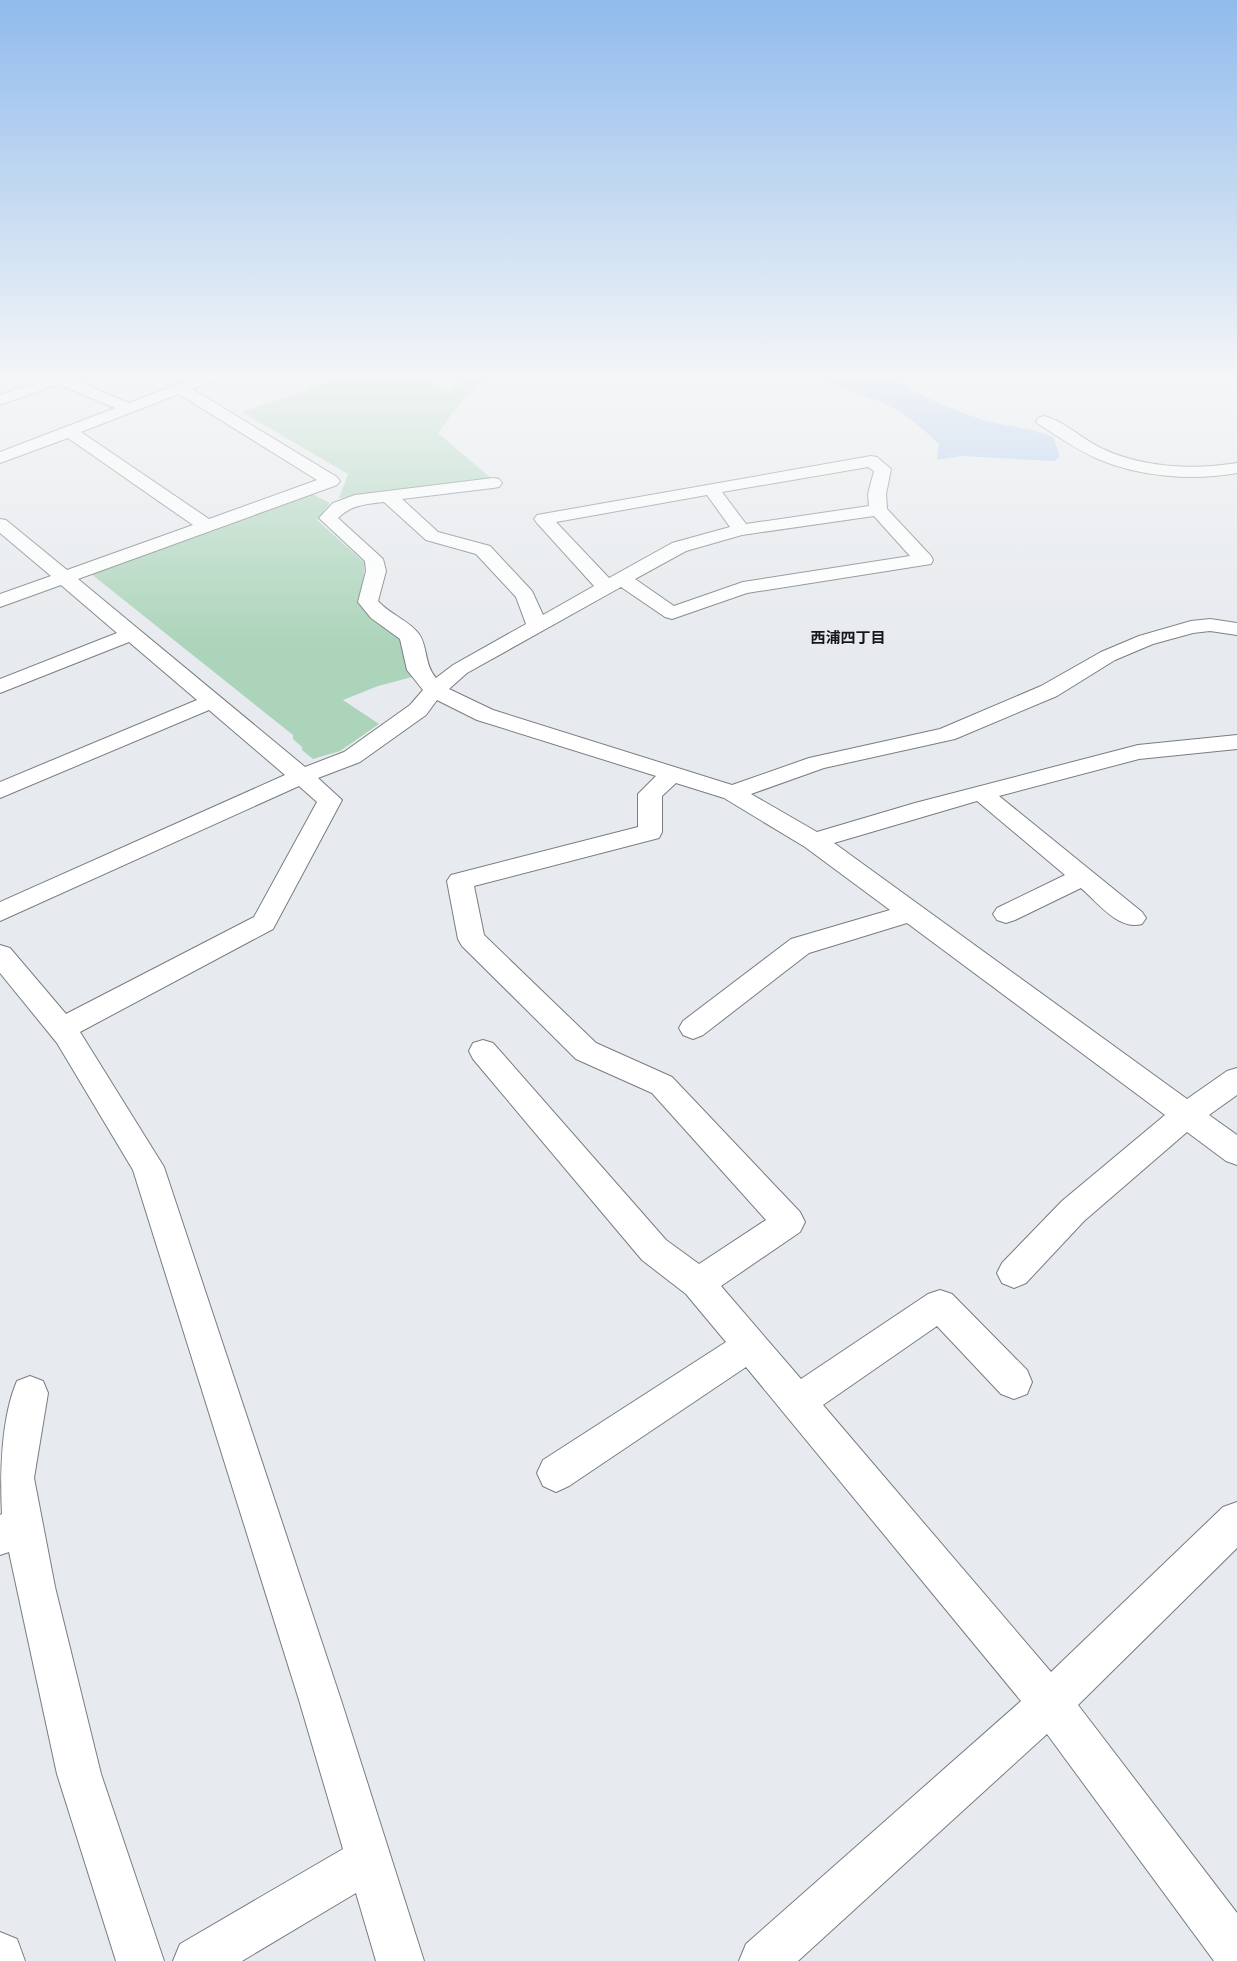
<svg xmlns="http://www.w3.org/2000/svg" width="1237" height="1961" viewBox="0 0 1237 1961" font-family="Montserrat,'Noto Sans JP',sans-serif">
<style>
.green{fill:#abd4ba}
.water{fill:#acc6f1}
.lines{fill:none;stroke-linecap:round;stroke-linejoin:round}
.minor-casing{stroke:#797d80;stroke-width:2}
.minor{fill:#fff;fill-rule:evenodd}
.labels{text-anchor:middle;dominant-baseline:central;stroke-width:4;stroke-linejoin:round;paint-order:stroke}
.far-neighbourhood-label{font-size:15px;font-weight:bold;fill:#161719;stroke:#e7eaee}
</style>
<rect width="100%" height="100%" fill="#e7eaee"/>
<!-- green -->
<g class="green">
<path d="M359,373h51l38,19c11,-8 26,-22 41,-18l-31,31 -20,28 55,47 -154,18 9,-24 -106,-62 67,-22 1,-3z"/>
<polygon points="312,494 330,503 317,520 365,563 361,601 404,638 412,677 378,686 343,700 379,724 340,751 313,759 302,750 302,747 293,739 293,735 90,573"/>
</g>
<!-- water -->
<path class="water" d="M824,373h78l-5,4 1,5c27,16 58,29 88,39 22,6 45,6 67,16l7,20 -6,4 -93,-5 -24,4 2,-16c-15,-14 -31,-29 -50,-38 -22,-12 -47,-13 -68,-30z"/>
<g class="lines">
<defs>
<g id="minor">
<path d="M35,373h37l3,3 -3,3 57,24 78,-30h20l-2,3 -33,13 145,88 3,4 -3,4 -259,94 227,188 39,-15 66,-47 13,-15 -16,-20 -7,-31 -29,-21 -13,-16 8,-31 -1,-10 -46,-43 14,-15 22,-8 138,-17 6,1 3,4 -3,4 -6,1 -91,11 36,33 52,14 42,45 11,24 51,-29 -57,-63 -3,-4 3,-4 334,-59 6,1 14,12 -5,25 1,15 44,47 2,4 -2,4 -184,29 -75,26 -7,-2 -44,-30 -154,86 -18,16 44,21 239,75 77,-27 131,-29 101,-43 60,-34 38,-16 52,-15 19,-2 27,4v12l-27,-4 -17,2 -40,11 -38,16 -58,36 -102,43 -131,29 -73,26 66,38 98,-29 223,-58 99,-10v14l-98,10 -140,37 143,116 4,6 -4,6c-23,7 -45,-22 -61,-36l-66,32 -9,3 -9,-3 -4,-6 4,-6 68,-33 -88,-74 -143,42 353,256 40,-28 10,-3v27l-28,20 28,20v30l-11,-4 -39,-29 -103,89 -58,62 -12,5 -12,-5 -5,-10 5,-10 60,-62 103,-86 -258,-192 -98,30 -106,82 -10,4 -10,-4 -4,-7 4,-7 108,-82 99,-29 -85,-63 -81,-49 -48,-15 -14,13v36l-3,6 -185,48 10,49 112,108 76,34 128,135 5,10 -5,10 -79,54 80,93 127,-85 12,-4 12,4 75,76 5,12 -5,12 -13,5 -13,-5 -64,-68 -114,79 228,267 172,-165 14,-5v46l-159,157 159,208v48h-23l-167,-227 -249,227h-59l7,-17 275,-243 -275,-334 -177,119 -13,6 -13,-6 -6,-13 6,-13 183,-118 -40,-48 -44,-34 -169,-201 -4,-8 4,-8 10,-3 10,3 173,197 33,24 67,-44 -114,-127 -76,-34 -114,-113 -4,-7 -11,-58 4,-6 187,-48v-33l18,-18 -179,-56 -40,-20 -11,15 -66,47 -42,16 24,22 -69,129 -193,103 84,135 177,533 83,261h-48l-20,-68 -114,68h-69l7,-17 163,-95 -44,-149 -166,-530 -76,-127 -57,-70v-28l10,3 56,66 188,-97 63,-115 -18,-16 -299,135v-19l285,-127 -76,-65 -209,88v-16l197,-82 -68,-58 -129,51v-14l117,-46 -56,-48 -61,22v-13l51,-18 -51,-43v-14l6,1 61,50 126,-45 -125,-87 -68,25v-11l115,-44 -57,-24 -58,21v-10l44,-16zM179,394l138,86 -108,39 -128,-87zM868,467l6,4 -6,23 1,12 -123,18 -24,-32zM707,495l23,32 -58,16 -63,35 -53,-56zM384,502l42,38 50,14 40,43 10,27 -73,41 -17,13c-12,-14 -8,-31 -17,-44 -9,-13 -30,-20 -41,-33l8,-30 -3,-12 -45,-41c13,-13 28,-14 46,-16zM874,516l36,40 -167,26 -69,24 -39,-27 51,-28 56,-16z"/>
<path d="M1044,416c20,5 38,23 57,32 40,20 93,22 136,15v10c-45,8 -97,4 -139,-14 -21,-9 -40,-23 -60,-35l-2,-3 2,-3z"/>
<path d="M30,1376l13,5 5,12 -14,85 21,109 46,187 63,187h-48l-59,-187 -48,-222 -9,3v-40l2,-1c-2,-39 -1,-96 15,-133z"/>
<polygon points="0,1932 17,1939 25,1961 0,1961"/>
</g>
</defs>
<!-- minor casing -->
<use href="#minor" class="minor-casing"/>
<!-- minor -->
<use href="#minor" class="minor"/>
</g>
<!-- sky -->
<linearGradient id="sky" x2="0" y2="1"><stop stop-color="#90bbec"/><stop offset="0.58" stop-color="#f4f6f7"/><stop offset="1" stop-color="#f4f6f7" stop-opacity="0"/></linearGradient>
<rect width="1237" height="647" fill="url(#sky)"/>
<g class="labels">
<!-- far-neighbourhood labels -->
<g class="far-neighbourhood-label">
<text x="848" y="637">西浦四丁目</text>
</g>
</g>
</svg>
